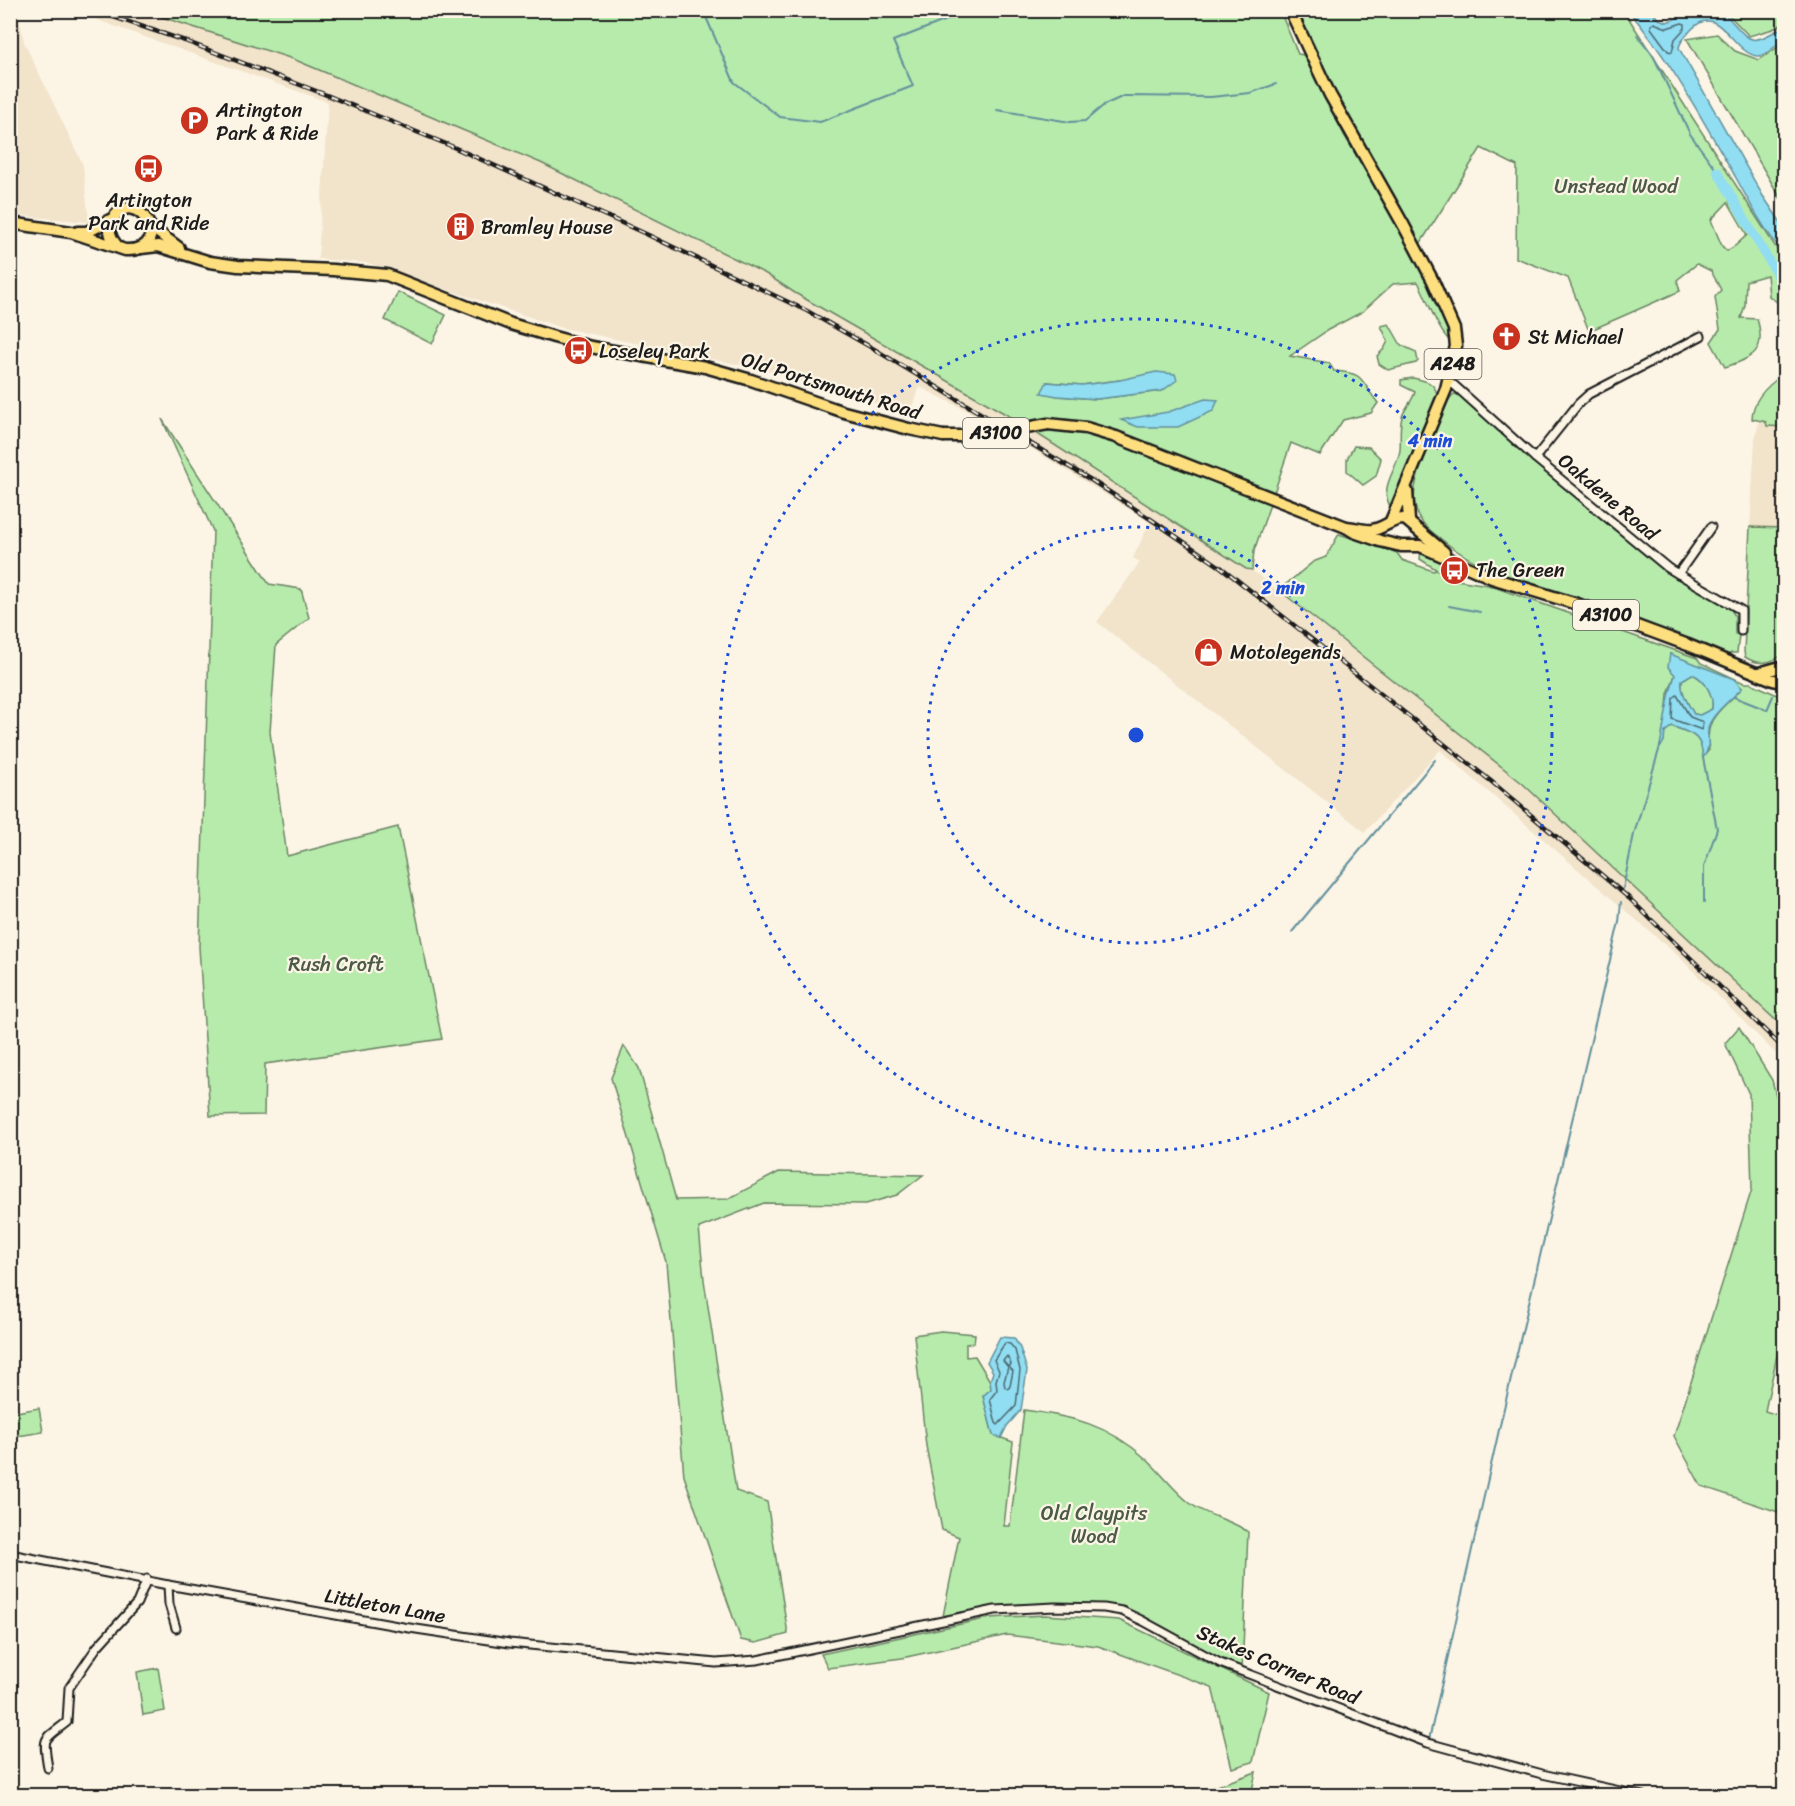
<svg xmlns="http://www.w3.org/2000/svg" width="1795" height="1806" viewBox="0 0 1795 1806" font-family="Sriracha,sans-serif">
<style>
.built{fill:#f2e3cb}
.green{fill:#b7ebac;stroke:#6a8464;stroke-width:1.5;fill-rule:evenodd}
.water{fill:#91ddf1;stroke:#62909c;stroke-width:1.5;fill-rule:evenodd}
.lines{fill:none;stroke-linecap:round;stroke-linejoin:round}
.shore{stroke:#4b6971;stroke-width:1.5}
.stream{stroke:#62909c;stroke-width:2}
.canal{stroke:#91ddf1;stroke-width:9}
.street-casing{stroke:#1c1c1c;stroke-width:11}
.primary-casing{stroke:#1c1c1c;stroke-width:15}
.street{stroke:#fcf5e5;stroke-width:7}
.primary{stroke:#fedf80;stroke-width:10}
.rail-casing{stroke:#1c1c1c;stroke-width:4.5}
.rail{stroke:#fcf5e5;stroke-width:2;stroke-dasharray:7;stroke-linecap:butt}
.primary-bridge-casing{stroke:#1c1c1c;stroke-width:15;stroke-linecap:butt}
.primary-bridge{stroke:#fedf80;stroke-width:10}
.ring{fill:none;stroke:#1d4ed8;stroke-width:3;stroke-dasharray:3 6}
.labels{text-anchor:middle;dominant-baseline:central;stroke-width:4.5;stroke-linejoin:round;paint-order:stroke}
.shield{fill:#fcf5e5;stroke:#5f5d58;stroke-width:1.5}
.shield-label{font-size:18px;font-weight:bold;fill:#1c1c1c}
.poi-label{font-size:20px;fill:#1c1c1c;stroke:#fcf5e5;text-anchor:start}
.park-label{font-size:20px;fill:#4a5a47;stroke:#fcf5e5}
.street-label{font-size:20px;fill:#1c1c1c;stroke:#fcf5e5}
.centre{fill:#1d4ed8;stroke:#fcf5e5;stroke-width:3}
.ring-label{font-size:18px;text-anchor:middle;font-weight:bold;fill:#1d4ed8;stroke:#fcf5e5;stroke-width:4.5;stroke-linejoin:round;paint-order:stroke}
</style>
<rect width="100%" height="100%" fill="#fcf5e5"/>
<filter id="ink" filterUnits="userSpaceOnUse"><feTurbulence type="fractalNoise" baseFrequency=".0167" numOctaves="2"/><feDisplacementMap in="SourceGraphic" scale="12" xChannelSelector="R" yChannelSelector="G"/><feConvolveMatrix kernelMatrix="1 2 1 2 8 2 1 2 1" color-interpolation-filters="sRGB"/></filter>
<g filter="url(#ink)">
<!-- built -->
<g class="built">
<polygon points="10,11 18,11 24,42 83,165 89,222 11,215"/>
<polygon points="72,11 143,11 293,59 541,163 766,274 1016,420 1246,569 1252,570 1522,783 1784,1028 1784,1062 1678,956 1440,750 1365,832 1097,622 1140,562 1133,558 1150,522 1029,447 1013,446 1012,438 999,427 920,387 911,408 860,401 769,371 562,328 368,263 318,259 328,102"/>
<polygon points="1759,422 1784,423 1784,528 1750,527 1755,439"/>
</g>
<!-- green -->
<g class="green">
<path d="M1296,10l328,1 160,249v70l-4,-1 1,-24 -12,-9 -2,-21 -21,6 -1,24 -4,13 16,1c10,32 -4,39 -32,48l-14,-25 9,-13 -5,-32 6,-7 -10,-19 -14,-7 -20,16 3,11 -91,40 -21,-53 -52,-20 1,-92 -36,-18 -61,96 -89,-157 -36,-73zM1728,202l19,33 -12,11 -8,5 -5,-5 -11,-26z"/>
<path d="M143,11h1137l18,43 6,1 40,80 72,121 31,69 4,17c-14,-12 -23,-42 -33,-60l-25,2 -31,28 -34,18 -38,26 39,7 5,8c33,2 25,9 44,32l-7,10 -28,7 -23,35 -29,-12 -37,108 -2,19 -6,-1 -230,-149 -221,-127 -29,-19 -225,-111 -248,-104zM1120,380l42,11 -65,8 -40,-3 -10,-14 35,3z"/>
<polygon points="1725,11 1784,11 1784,23 1773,29 1749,36"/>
<polygon points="1717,34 1735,51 1759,60 1784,43 1784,204 1687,39"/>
<polygon points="398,292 446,315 432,344 385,320"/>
<polygon points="1389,324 1401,345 1416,352 1418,361 1416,363 1388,370 1379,364 1377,356 1384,349 1388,341 1381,326"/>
<path d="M1784,374v53l-17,-1 -1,-4 -14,-3c0,-19 17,-35 32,-45z"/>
<path d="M1413,378c11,3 21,3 24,16l-46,114c-13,-21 6,-37 9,-58 1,-10 -1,-22 2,-33 2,-8 10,-15 13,-25l-14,-7v-5z"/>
<path d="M1454,394l8,2 81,73 132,107 55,32 5,8v18l4,1 -2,18h-6l-3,3c-41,-16 -82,-32 -124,-48 -57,-21 -115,-29 -163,-69 -9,-7 -20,-15 -24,-26 -8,-20 3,-44 10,-62 6,-16 15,-47 27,-57z"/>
<polygon points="162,419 269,584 301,589 309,618 276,645 270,732 287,856 398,827 442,1039 265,1064 264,1115 210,1116 199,947 213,531"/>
<polygon points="1354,446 1369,447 1381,459 1376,476 1363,485 1347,471 1347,459"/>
<path d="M1750,527l34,1v126c-13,9 -25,12 -39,3l-1,-5z"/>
<path d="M1339,534l58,19 5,7 31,11 4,-1 -17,-11 1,-9 18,10 7,10 11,10 31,5 209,73 4,5 43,20h7l33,15v330l-262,-245 -243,-193 34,-28 13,-5zM1670,654l72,34c-21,23 -38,28 -33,62l-6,7c-2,-24 -12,-23 -32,-31l-7,6v9l-4,6 6,-26 2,-27 7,-19z"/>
<path d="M1692,674c13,5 22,21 20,35l-12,6 -6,-1c-6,-10 -14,-23 -12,-34z"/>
<polygon points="1739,1027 1772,1080 1784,1127 1784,1323 1765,1411 1784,1417 1784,1514 1701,1486 1674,1436 1752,1189 1749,1094 1725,1043"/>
<polygon points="624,1046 639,1068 676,1200 728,1199 779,1172 923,1175 897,1195 866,1204 764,1203 699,1228 704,1280 736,1491 767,1502 788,1634 756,1643 741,1640 684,1476 666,1262 611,1078"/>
<path d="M941,1331l34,3 -1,9 -8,1v13l9,-1 15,25 1,8 -8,7 10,39 20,7 -9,84h6l14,-116c50,7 83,14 121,48 16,14 29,33 46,46 17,13 40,15 57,28l-6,140 -99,-51 -39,-13 -109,2 -53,11 17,-84 -17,-7 -16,-84 -12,-111z"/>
<polygon points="39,1408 43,1432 11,1437 11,1413"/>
<polygon points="1045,1615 1119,1620 1269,1692 1253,1762 1232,1768 1212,1687 1098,1646 1007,1635 902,1658 828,1668 821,1654 989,1618"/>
<polygon points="158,1668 165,1711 143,1715 137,1672"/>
<polygon points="1256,1772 1251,1795 1192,1795"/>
</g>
<!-- water -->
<g class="water">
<path d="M1629,11h22l8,8 8,3 27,-11h28c29,29 24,39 62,15v13c-7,5 -18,18 -27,17 -23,-2 -39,-55 -65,-27 -5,6 -12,11 -13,19l84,148 21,31v26c-18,-19 -36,-53 -49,-77 -33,-57 -64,-115 -106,-165z"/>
<polygon points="1156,372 1175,374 1177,380 1162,391 1097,399 1057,396 1041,393 1047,382 1082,385 1120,380"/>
<polygon points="1205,399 1218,400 1213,411 1178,427 1138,427 1121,420 1168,412"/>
<path d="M1670,654l64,25 8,9c-10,11 -28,24 -33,37 -4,13 4,20 -6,33 -2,-24 -11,-24 -31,-32l-7,6 -1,9 -5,9c6,-26 7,-50 16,-75l-7,-8zM1692,674c13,5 22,21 20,35l-12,6 -6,-1c-6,-10 -14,-23 -12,-34z"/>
<polygon points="1000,1337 1014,1338 1020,1348 1027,1370 1021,1410 1007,1426 1001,1438 993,1435 983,1396 991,1389 990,1381 993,1372 987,1362"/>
</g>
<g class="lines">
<!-- shore -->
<g class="shore">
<polygon points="1654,23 1667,28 1682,23 1685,24 1685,28 1675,39 1672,52 1668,51 1651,28 1651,25"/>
<polygon points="1677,695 1690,717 1703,722 1702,730 1672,719 1673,698"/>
<polygon points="1005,1343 1010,1344 1015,1350 1020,1370 1016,1406 998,1425 996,1423 990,1399 997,1390 996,1381 999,1371 994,1360"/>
<polygon points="1007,1356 1011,1364 1009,1367 1013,1371 1010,1386 1008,1389 1005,1387 1004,1382 1008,1367 1003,1361"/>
</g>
<!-- stream -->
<g class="stream">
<polyline points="703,10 734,82 780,117 820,122 913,86 893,41 972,10"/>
<polyline points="1637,35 1653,55 1690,134 1717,171"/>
<polyline points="997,110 1070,122 1085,121 1104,105 1124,96 1211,97 1250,93 1276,84"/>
<polyline points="1449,606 1480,612"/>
<polyline points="1734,697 1767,710 1773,696"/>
<polyline points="1703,758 1717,829 1704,867 1704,902"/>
<polyline points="1623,889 1634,834 1659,750"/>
<polyline points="1292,932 1435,760"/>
<polyline points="1429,1740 1501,1421 1619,922 1621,902"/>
</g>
<!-- canal -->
<polyline class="canal" points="1717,171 1780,280 1784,284"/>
<defs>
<g id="street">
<polyline points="1447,383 1454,385 1535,458 1668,568 1741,610 1741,631"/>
<polyline points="1535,458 1579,403 1589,394 1701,336"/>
<polyline points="1678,574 1711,527"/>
<polyline points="10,1554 168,1585 403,1627 509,1643 716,1663 757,1660 995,1610 1055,1607 1104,1608 1122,1611 1143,1621 1220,1663 1428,1743 1542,1774 1643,1796"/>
<polyline points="168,1585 169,1604 176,1628"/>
<path d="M48,1768c-5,-33 -6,-26 19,-46l2,-34 28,-41 40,-44 10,-24"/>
</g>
<g id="primary">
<polyline points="1290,10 1330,95 1404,226 1433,281 1454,329 1456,346 1446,389 1391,521"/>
<path d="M10,223l61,9 54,18c54,2 9,-70 -13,-29 -5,10 -1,18 6,26"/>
<polyline points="151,227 179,248"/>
<polyline points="78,232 87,232 114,218"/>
<polyline points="141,248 158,246 210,262 238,266 333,270 387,275 511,324 554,337 591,347 705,367 751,380 844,412 909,429 943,436"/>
<path d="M1048,424l38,4 30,9 230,90c8,0 17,4 26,3 13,-2 20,-12 33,-11l39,33"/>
<polyline points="1407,491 1409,521"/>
<polyline points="1346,527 1354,532 1380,541 1401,546 1420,546 1492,578 1580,605 1688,645 1773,680 1784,682"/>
<polyline points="1759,673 1784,666"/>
</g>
</defs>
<!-- street casing -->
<use href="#street" class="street-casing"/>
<!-- primary casing -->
<use href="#primary" class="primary-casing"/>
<!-- street -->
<use href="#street" class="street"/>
<!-- primary -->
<use href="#primary" class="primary"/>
<defs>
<polyline id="rail" points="93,10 185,41 324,94 451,146 646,234 807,311 874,349 1091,480 1155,522 1222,568 1492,782 1630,899 1784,1049"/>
</defs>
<!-- rail casing -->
<use href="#rail" class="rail-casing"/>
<!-- rail -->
<use href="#rail" class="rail"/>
<defs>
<polyline id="primary-bridge" points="943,436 982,436 1048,424"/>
</defs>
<!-- primary-bridge casing -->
<use href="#primary-bridge" class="primary-bridge-casing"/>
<!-- primary-bridge -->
<use href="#primary-bridge" class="primary-bridge"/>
</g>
</g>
<!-- distance rings -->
<g class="ring">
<circle cx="1136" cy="735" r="208"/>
<circle cx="1136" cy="735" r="416"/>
</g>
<!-- icons -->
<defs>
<symbol id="parking-disc" viewBox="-11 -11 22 22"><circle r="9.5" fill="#c8321e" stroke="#fcf5e5"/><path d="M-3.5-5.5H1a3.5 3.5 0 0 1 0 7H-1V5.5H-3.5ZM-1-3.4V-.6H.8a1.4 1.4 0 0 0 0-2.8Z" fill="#fff"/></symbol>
<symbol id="bus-disc" viewBox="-11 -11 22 22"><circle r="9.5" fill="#c8321e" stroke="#fcf5e5"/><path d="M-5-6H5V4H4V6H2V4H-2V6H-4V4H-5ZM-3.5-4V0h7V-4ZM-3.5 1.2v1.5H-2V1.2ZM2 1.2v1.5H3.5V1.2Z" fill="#fff"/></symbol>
<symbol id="building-disc" viewBox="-11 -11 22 22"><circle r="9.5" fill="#c8321e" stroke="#fcf5e5"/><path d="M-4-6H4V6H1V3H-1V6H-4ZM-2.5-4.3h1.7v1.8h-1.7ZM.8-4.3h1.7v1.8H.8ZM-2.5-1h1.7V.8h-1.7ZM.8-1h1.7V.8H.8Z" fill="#fff"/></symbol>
<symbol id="church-disc" viewBox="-11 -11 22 22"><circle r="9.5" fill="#c8321e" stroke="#fcf5e5"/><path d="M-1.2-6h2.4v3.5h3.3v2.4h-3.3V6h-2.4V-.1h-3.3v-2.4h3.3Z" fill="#fff"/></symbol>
<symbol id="shop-disc" viewBox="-11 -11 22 22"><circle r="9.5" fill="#c8321e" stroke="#fcf5e5"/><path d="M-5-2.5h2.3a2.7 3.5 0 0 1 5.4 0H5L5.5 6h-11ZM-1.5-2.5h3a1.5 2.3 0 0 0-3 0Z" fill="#fff"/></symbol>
</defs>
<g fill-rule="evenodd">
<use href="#parking-disc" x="178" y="104" width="33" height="33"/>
<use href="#bus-disc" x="132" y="152" width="33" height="33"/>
<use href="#building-disc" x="444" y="210" width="33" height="33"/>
<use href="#church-disc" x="1490" y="320" width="33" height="33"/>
<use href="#bus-disc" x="562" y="334" width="33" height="33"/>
<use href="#bus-disc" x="1438" y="554" width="33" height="33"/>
<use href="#shop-disc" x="1192" y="636" width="33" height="33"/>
</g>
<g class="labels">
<!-- shield labels -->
<g class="shield">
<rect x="1424.5" y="349" width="57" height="30" rx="4.5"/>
<rect x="963" y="418" width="66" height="30" rx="4.5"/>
<rect x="1573" y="600" width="66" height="30" rx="4.5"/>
</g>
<g class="shield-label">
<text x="1453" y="364">A248</text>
<text x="996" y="433">A3100</text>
<text x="1606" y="615">A3100</text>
</g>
<!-- poi labels -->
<g class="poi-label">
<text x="216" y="110">Artington<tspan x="216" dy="23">Park &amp; Ride</tspan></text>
<text x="149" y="200" text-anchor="middle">Artington<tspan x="149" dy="23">Park and Ride</tspan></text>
<text x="481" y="227">Bramley House</text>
<text x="1528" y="337">St Michael</text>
<text x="599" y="351">Loseley Park</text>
<text x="1476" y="570">The Green</text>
<text x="1230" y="652">Motolegends</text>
</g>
<!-- park labels -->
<g class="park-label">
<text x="1616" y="186">Unstead Wood</text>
<text x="336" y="964">Rush Croft</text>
<text x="1094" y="1513">Old Claypits<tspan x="1094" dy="23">Wood</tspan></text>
</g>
<!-- street labels -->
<g class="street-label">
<text transform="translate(831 386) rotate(17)">Old Portsmouth Road</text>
<text transform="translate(1608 497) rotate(40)">Oakdene Road</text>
<text transform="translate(385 1606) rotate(10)">Littleton Lane</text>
<text transform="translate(1278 1665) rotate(23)">Stakes Corner Road</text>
</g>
</g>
<circle cx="1136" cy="735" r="9" class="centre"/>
<g class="ring-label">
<text x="1430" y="447">4 min</text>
<text x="1283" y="594">2 min</text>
</g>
<!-- margin -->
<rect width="1795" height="1806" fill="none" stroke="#fcf5e5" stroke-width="36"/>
<rect x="18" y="18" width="1759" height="1770" fill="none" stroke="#1c1c1c" stroke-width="2" filter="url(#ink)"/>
</svg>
